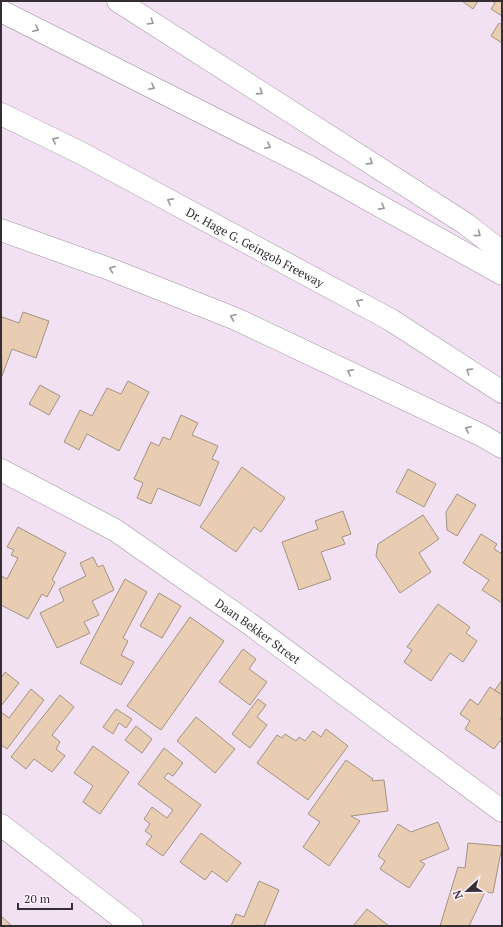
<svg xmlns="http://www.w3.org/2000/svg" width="503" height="927" viewBox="0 0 503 927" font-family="'PT Serif',serif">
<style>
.building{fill:#e8cdb3;stroke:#a39383}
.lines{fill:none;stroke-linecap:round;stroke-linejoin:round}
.minor-casing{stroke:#a191a1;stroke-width:23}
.highway-casing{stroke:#a191a1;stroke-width:23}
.minor{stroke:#fff;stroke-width:22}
.highway{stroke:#fff;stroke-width:22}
.oneway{stroke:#9a979a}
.labels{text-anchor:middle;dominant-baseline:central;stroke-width:3.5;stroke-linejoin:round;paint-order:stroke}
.street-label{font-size:12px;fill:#352f35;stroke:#fdf0fd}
</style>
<rect width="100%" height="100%" fill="#f2e1f2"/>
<!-- building -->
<g class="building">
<polygon points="462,1 478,1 473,9"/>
<polygon points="492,1 502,1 502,16 491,9 495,3"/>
<polygon points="499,23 502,25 502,43 491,36"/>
<polygon points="23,312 49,321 36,358 12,349 2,376 1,321 2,317 19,323"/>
<polygon points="128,381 149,392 119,451 87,434 79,450 64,442 80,410 92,416 107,388 121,394"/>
<polygon points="40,385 60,396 49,415 29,404"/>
<polygon points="181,415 198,423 192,435 218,446 212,459 219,462 200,506 158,488 151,504 137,498 143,483 134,479 151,442 159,446 163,437 170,440"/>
<polygon points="242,467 285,498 261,532 254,527 236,552 200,527"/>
<polygon points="408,469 436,484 424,507 396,492"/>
<polygon points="457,494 476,505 457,536 447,530 446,512"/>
<polygon points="343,511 351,534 342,537 345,544 321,552 331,579 299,590 282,542 318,529 315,521"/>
<polygon points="423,515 439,539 419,553 431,572 400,593 376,556 378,544"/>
<polygon points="18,527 66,553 52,580 55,582 47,597 42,594 28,619 1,605 1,576 7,579 18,558 11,555 14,550 7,547"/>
<polygon points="481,534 497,544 494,549 502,554 502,603 482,590 489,580 463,563"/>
<polygon points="93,557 98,567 103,565 114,590 92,601 99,615 84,622 90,633 57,648 40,613 64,601 59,589 86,576 80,563"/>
<polygon points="125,579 147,592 123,638 128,641 121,655 134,662 121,685 80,663"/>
<polygon points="159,593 181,606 162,638 140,626"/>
<polygon points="438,604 470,627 466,633 477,641 463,662 450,653 431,681 404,662 412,650 407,647"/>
<polygon points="190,617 224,641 161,730 127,706"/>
<polygon points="243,649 256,659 249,669 267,682 250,705 219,682"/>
<polygon points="5,672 19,683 1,706 1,678"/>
<polygon points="502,680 502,695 495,690"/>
<polygon points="490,687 502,695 502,716 500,719 502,720 502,742 500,741 494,749 465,729 470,721 460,714 470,699 478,705"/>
<polygon points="31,689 44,700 7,749 1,745 1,712 9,718"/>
<polygon points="60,695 74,707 52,735 60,742 56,749 65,756 52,772 34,759 26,769 11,757"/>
<polygon points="258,699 266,705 257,717 267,725 250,748 232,734"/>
<polygon points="116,709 132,719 126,728 119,723 113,734 103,727"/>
<polygon points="196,717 235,749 215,773 177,741"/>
<polygon points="136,726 152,739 142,753 125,740"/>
<polygon points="326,729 348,746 308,800 257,763 277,735 282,738 285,734 296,741 299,737 305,741 313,731 321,737"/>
<polygon points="93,746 129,772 100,814 83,802 93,786 74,773"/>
<polygon points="164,748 183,763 173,776 168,773 164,778 201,805 163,856 146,844 152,836 145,831 150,824 144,819 152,807 167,818 173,810 138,784"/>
<polygon points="346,760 373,779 372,781 384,780 388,811 351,816 360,821 329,866 303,847 320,822 308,814"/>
<polygon points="438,822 449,849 420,861 425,864 409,888 380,869 385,861 378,856 398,824 411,832"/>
<polygon points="201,833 241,863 227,882 212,871 205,880 180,862"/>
<polygon points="468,843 502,846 493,893 485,892 469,926 440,926 458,867 465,868"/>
<polygon points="259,881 279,890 264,926 256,925 255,926 231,926 236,914 244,917"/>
<polygon points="367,909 389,926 353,926"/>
<polygon points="1,916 12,926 1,926"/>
</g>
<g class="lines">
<defs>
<g id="minor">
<path id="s1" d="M1,470l114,60 135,94 252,187"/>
<polyline points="1,825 132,926"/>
</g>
<g id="highway">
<polyline points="118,1 466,224 502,252"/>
<polyline points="1,11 308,166 502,274"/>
<path id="s2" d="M1,114l80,39 310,167 111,72"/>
<polyline points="1,230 112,270 236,319 481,435 502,447"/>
</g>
</defs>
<!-- minor casing -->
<use href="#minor" class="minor-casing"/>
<!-- highway casing -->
<use href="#highway" class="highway-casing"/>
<!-- minor -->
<use href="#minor" class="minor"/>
<!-- highway -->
<use href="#highway" class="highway"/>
</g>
<!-- one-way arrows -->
<defs><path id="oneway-chevron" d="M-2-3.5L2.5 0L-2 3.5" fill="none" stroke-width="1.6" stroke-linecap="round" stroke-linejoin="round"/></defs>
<g class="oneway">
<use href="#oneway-chevron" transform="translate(151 22) rotate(32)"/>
<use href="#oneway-chevron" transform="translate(36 29) rotate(27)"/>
<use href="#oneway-chevron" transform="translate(152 87) rotate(27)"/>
<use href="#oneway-chevron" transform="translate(260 92) rotate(33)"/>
<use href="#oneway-chevron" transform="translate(55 140) rotate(-154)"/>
<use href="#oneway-chevron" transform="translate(268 146) rotate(27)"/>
<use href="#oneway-chevron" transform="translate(370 162) rotate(33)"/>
<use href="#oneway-chevron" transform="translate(170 201) rotate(-152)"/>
<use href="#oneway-chevron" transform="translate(382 207) rotate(29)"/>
<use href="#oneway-chevron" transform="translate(478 234) rotate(37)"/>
<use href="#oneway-chevron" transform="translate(112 269) rotate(-159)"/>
<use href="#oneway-chevron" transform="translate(359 302) rotate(-152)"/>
<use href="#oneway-chevron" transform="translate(233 317) rotate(-158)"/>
<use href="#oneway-chevron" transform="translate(469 371) rotate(-147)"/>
<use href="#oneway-chevron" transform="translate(350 372) rotate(-154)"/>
<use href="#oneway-chevron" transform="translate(468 429) rotate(-154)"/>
</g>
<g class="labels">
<!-- street labels -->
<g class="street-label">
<text stroke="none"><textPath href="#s2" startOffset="287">Dr. Hage G. Geingob Freeway</textPath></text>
<text stroke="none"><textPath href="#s1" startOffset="304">Daan Bekker Street</textPath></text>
</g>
</g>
<!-- border -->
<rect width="503" height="927" fill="none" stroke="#352f35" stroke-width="4"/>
<!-- north arrow -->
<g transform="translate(467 891) rotate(248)" stroke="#fdf0fd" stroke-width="3" paint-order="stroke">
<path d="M0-3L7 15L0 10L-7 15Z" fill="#352f35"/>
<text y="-6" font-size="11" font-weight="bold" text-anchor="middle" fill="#352f35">N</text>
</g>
<!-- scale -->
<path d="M18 903v6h54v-6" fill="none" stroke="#352f35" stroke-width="2"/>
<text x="24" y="903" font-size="12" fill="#352f35" stroke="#fdf0fd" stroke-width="3" paint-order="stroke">20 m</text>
</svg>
